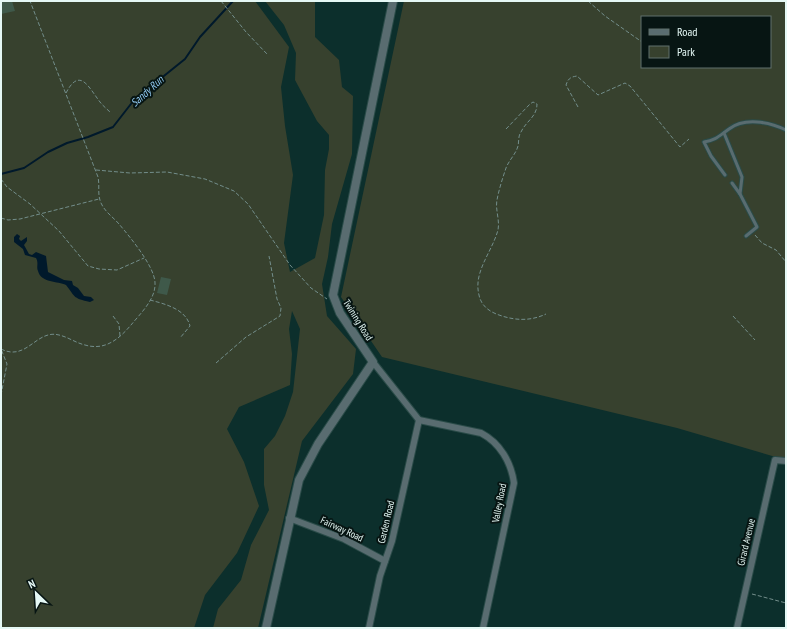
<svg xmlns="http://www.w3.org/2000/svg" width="787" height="629" viewBox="0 0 787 629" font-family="'PT Sans Narrow',sans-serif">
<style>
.green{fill:#37412e;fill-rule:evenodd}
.water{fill:#00192b}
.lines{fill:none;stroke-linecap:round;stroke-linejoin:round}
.stream{stroke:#00192b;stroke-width:2}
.building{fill:#3f594a}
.service-casing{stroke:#2a4b48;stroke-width:5}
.minor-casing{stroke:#2a4b48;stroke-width:8}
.tertiary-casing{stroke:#2a4b48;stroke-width:10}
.path{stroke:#738e8b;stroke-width:1;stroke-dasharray:4 2;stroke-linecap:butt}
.service{stroke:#596c70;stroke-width:3}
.minor{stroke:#596c70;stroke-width:6}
.tertiary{stroke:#596c70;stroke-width:8}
.labels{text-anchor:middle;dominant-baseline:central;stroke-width:4;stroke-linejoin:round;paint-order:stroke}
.street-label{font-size:10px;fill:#e5f8f5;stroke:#071513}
.water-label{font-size:11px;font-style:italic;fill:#91c9f1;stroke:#071513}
</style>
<rect width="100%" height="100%" fill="#0c2f2c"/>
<!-- green -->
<g class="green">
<polygon points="1,1 255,1 289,47 281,87 285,126 293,175 284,243 290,272 315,258 324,215 325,170 329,149 329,135 317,121 295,80 296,53 284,25 265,1 315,1 315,37 339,60 342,87 353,96 352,154 332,224 328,257 322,284 327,316 356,349 353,374 302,441 258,628 213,628 218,609 241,580 251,545 269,510 264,485 264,449 275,436 285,416 293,392 300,329 292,311 289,329 292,354 290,385 239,407 227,429 244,462 259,506 237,553 205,595 194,628 1,628"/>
<path d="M404,1h382v459l-109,-32 -295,-71 -41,-60zM642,17h128v50h-128z"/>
</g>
<!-- water -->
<path class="water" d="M17,234l3,2 -1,3 2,2 6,-4v4l-3,4 5,9 3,1 4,-3 10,4 2,16 16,8 8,1 1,4 5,3 6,8 7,1 3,3 -4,2c-17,-4 -14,-4 -24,-17 -8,-4 -25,-2 -28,-14 -2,-4 1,-8 -2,-13l-11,-3 -2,-6 -9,-7v-5z"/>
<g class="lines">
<!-- stream -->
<polyline class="stream" points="1,174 24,168 48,152 67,143 88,137 113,127 134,100 185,59 200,37 233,1"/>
</g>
<!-- building -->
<g class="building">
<polygon points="1,1 12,1 15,11 1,14"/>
<polygon points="161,277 171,279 167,295 157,293"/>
</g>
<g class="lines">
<defs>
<g id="service">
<polyline points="724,133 742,177 740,194 757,227 746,236"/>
<path d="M725,175l-14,-19 -7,-14c12,-2 15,-6 25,-13 16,-12 40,-7 57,1"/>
<polyline points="732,183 740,194"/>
</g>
<g id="minor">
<path d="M373,362l46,58 62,13c19,10 30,29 33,50l-31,145"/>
<polyline points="289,518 344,539 385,561"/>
<polyline points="369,628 380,576 392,541 419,420"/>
<polyline points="737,628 775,460 786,461"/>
</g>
<polyline id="tertiary" points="266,628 299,480 318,444 373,362 340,313 333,295 393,1"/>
</defs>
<!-- service casing -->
<use href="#service" class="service-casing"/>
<!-- minor casing -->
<use href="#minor" class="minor-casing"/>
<!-- tertiary casing -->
<use href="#tertiary" class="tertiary-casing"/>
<!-- path -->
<g class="path">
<polyline points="221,1 246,32 267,54"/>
<polyline points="588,1 605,16 642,42"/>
<path d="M66,93c14,-27 23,-5 34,9 3,4 7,7 11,11"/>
<path d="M578,107l-12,-22c2,-6 4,-8 11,-9l21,19 27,-12 5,3 50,61 9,-8"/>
<path d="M506,129l24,-25 3,-2 4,2c0,13 -11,17 -16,28 -3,4 -2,10 -3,14 -2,8 -9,14 -12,22 -3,9 -7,21 -9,32 -2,9 3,20 1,30 -6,22 -25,42 -19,65 2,11 11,17 20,20 17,6 32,6 47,-1"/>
<polyline points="96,170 130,173 167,172 205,179 234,191 248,204 290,265 311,288 327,299"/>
<polyline points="1,179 7,187 30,204 59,231 88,266 99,269 117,270 144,258"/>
<polyline points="1,218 8,220 20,219 99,199"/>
<polyline points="755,235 762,243 776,250 786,262"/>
<path d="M150,300c15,4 36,9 40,26l-10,12"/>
<polyline points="113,316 119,324 120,336"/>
<polyline points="733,316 755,340"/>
<path d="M1,349c26,13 35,-20 58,-14 9,2 17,8 26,10 20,6 34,-6 46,-20 9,-11 25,-26 24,-42 0,-16 -25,-46 -36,-59 -6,-7 -14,-12 -18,-21 -4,-9 -1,-17 -3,-26l-68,-176"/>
<polyline points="216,363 246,337 280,316 281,308 277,299 269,256"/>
<polyline points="1,395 7,364 1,349"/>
<polyline points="752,594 786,603"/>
</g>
<!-- service -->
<use href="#service" class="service"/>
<!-- minor -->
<use href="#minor" class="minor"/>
<!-- tertiary -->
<use href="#tertiary" class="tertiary"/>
</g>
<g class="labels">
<!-- street labels -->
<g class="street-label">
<text transform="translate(358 320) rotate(58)">Twining Road</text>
<text transform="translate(499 503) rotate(-79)">Valley Road</text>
<text transform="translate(386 522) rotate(-77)">Garden Road</text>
<text transform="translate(342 529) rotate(25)">Fairway Road</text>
<text transform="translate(746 542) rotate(-77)">Girard Avenue</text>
</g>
<!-- water labels -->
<g class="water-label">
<text transform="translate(147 91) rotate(-42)">Sandy Run</text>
</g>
</g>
<!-- border -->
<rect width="787" height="629" fill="none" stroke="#e5f8f5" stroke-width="4"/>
<!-- legend -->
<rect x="641" y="16" width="130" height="52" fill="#071513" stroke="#60706d"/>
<rect x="649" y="29" width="20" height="6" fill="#596c70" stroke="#60706d"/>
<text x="677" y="36" font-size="12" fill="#e5f8f5">Road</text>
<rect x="649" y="46" width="20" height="12" fill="#37412e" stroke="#60706d"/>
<text x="677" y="56" font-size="12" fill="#e5f8f5">Park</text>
<!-- north arrow -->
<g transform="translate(36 593) rotate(335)" stroke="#071513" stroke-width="3" paint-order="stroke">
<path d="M0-3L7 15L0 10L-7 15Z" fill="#e5f8f5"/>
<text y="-6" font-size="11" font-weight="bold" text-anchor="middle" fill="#e5f8f5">N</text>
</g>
</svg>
